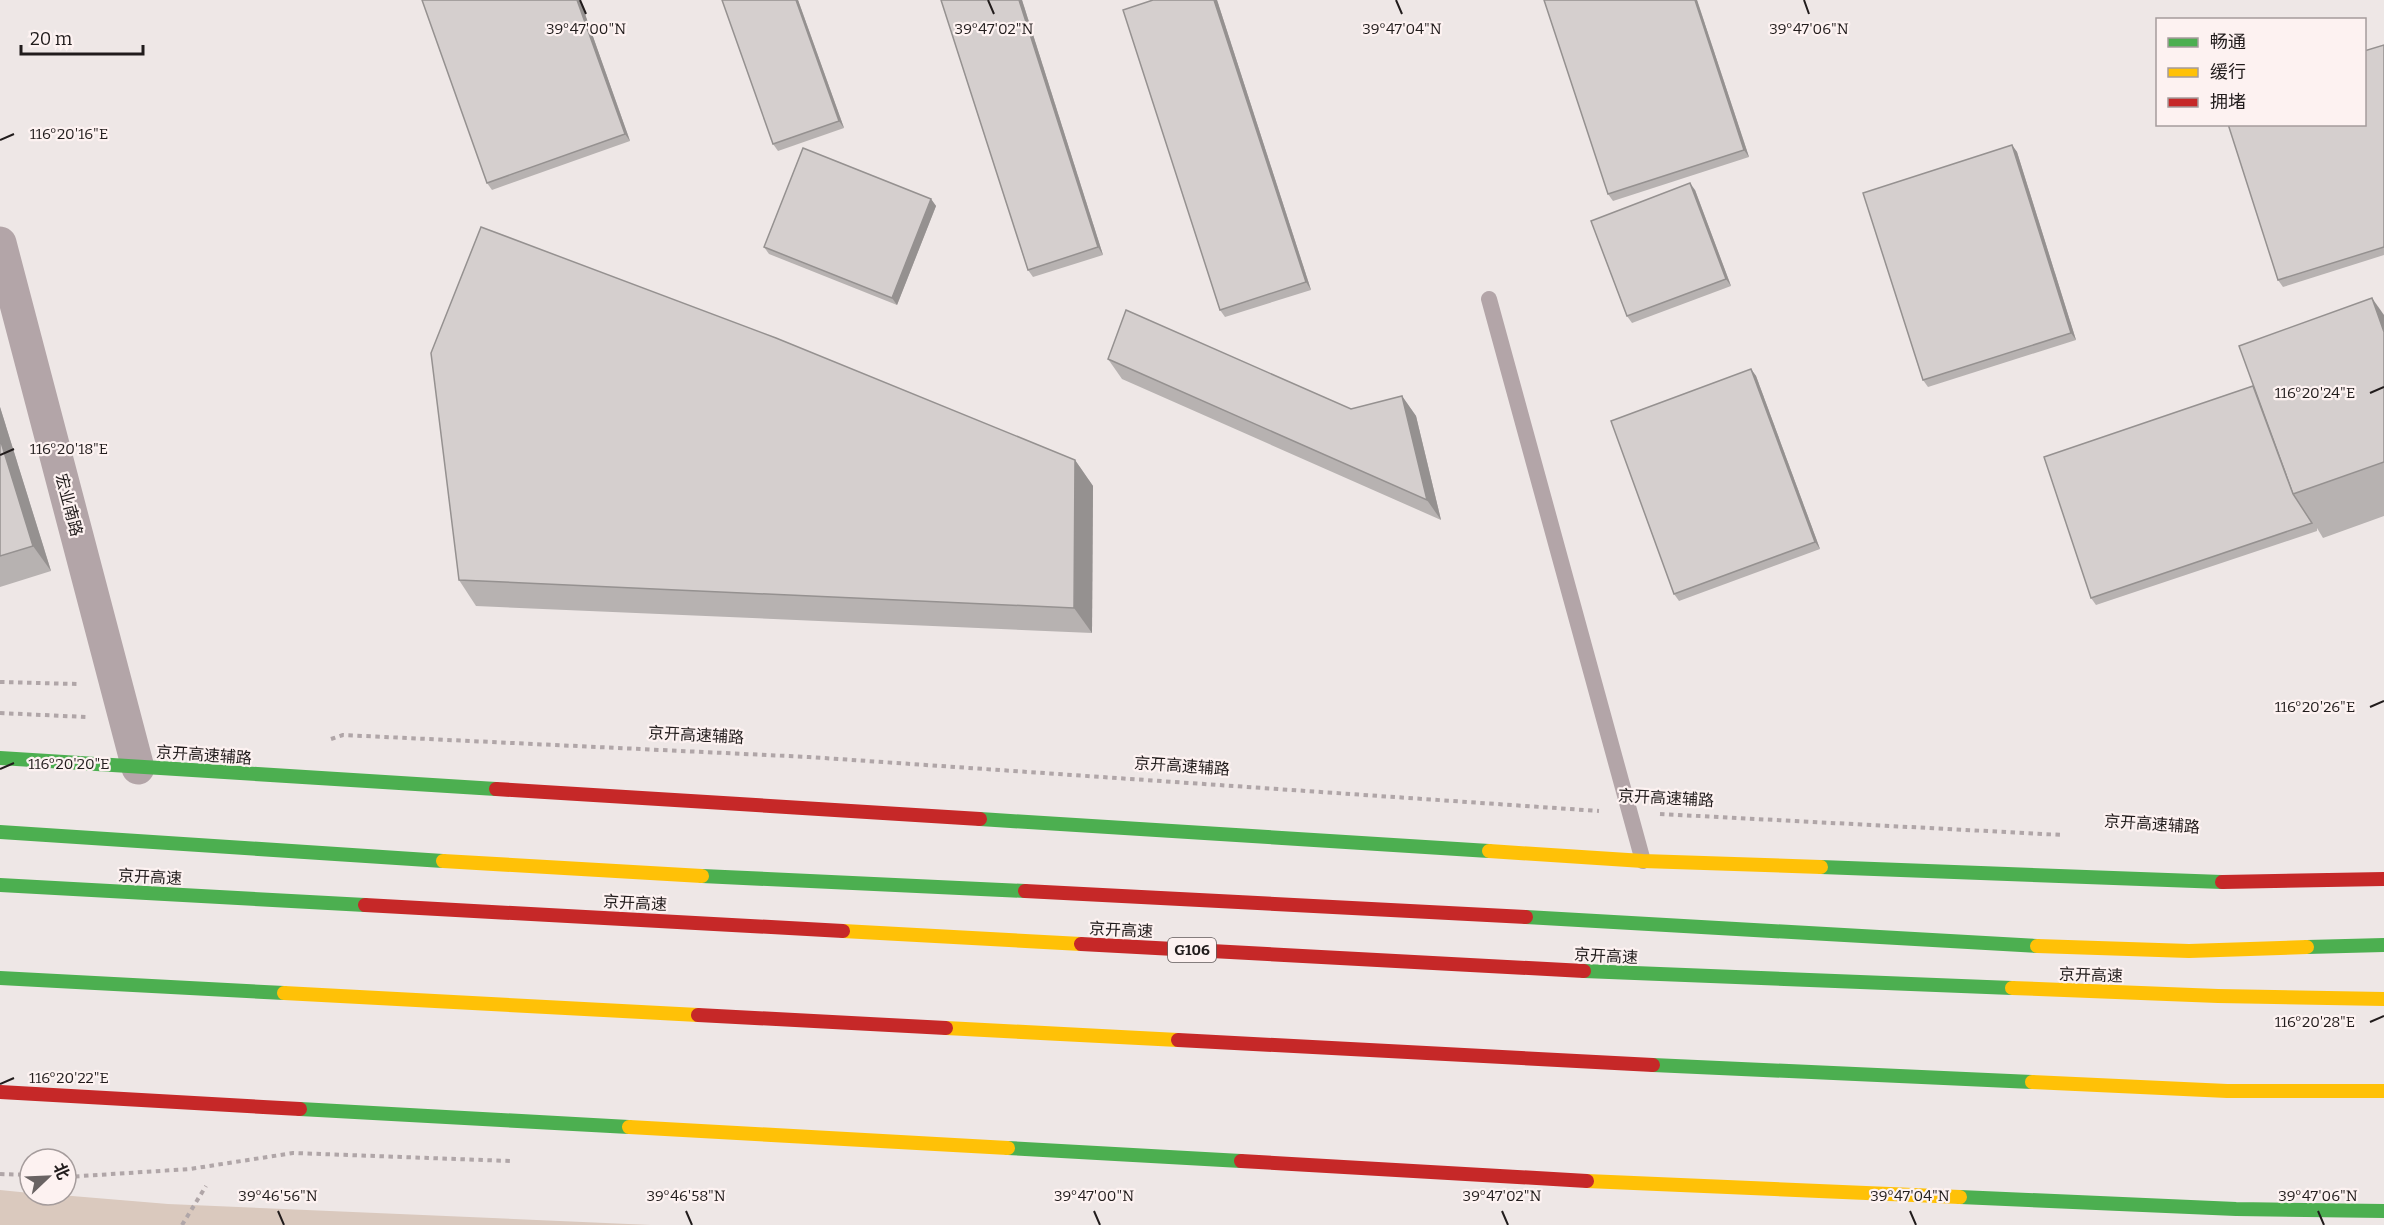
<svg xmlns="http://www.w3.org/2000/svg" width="2384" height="1225" viewBox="0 0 2384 1225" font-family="Bitter,'Noto Sans SC',serif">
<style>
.green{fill:#dac9be}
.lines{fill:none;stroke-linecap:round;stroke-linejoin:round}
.path{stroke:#b0a6a8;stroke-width:4;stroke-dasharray:4.5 4.5;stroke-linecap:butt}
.lane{stroke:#b3a5a8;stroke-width:16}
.street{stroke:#b3a5a8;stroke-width:33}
.fast{stroke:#4caf50;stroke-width:14}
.slow{stroke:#ffc107;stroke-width:14}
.jam{stroke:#c62828;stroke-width:14}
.wall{fill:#b7b2b1}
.shaded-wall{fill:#959190}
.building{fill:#d5cfce;stroke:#959190;stroke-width:1.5}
.ticks{fill:none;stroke:#211c1c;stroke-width:2}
.labels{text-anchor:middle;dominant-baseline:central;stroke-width:4.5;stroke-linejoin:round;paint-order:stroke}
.shield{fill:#fdf2f1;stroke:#635c5c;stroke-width:1.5}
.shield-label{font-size:15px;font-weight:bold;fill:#211c1c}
.street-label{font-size:16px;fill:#211c1c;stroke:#fdf2f1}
.ticks-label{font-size:15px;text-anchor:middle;fill:#211c1c;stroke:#fdf2f1;stroke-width:4.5;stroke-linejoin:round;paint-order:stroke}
</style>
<rect width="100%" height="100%" fill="#eee7e6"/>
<!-- green -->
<polygon class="green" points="0,1190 30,1193 30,1195 60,1195 168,1204 651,1225 0,1225"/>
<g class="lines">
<!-- path -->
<g class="path">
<polyline points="0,682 77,684"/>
<polyline points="0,713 86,717"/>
<polyline points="331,739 343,735 809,757 1599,811"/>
<polyline points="1660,814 2063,835"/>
<polyline points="0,1174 30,1175"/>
<polyline points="66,1177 190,1169 293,1153 511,1161"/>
<polyline points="182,1225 206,1186"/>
</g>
<!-- lane -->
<polyline class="lane" points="1489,299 1643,861"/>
<!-- street -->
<polyline class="street" points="0,243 138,768"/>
<!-- fast -->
<g class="fast">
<polyline points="0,758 496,789"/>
<polyline points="980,819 1489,851"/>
<polyline points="0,832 443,861"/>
<polyline points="1821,867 2222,882"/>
<polyline points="702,876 1025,891"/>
<polyline points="0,885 365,905"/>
<polyline points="1526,917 2037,946"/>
<polyline points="2307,947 2384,945"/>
<polyline points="1584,971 2012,988"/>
<polyline points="0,978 284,993"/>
<polyline points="1653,1065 2032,1082"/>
<polyline points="300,1109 629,1127"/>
<polyline points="1008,1148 1241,1161"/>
<polyline points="1960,1197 2236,1209 2384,1211"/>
</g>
<!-- slow -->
<g class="slow">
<polyline points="1489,851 1643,861 1821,867"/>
<polyline points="443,861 702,876"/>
<polyline points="843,931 1081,944"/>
<polyline points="2037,946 2189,951 2307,947"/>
<polyline points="2012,988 2218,996 2384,999"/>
<polyline points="284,993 698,1015"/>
<polyline points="946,1028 1178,1040"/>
<polyline points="2032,1082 2227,1091 2384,1091"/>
<polyline points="629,1127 1008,1148"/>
<polyline points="1587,1181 1960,1197"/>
</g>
<!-- jam -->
<g class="jam">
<polyline points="496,789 980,819"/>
<polyline points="2222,882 2384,879"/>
<polyline points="1025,891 1526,917"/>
<polyline points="365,905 843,931"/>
<polyline points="1081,944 1584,971"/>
<polyline points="698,1015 946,1028"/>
<polyline points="1178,1040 1653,1065"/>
<polyline points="0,1092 300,1109"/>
<polyline points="1241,1161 1587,1181"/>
</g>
</g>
<!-- wall -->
<g class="wall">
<polygon points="580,0 630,141 492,190 487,183"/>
<polygon points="798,0 844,128 778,151 773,144"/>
<polygon points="941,0 1022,0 1103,255 1033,277 1028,270"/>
<polygon points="1153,0 1217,0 1311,290 1225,317 1220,310"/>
<polygon points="1697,0 1749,157 1613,201 1608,194"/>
<polygon points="2384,45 2384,255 2283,287 2278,280"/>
<polygon points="2012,145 2017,152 2076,340 1928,387 1923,380"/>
<polygon points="1695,190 1731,286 1632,323 1627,316"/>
<polygon points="931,199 936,206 897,305 769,254 764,247"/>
<polygon points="2384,315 2384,516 2323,538 2317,528 2317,531 2096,605 2091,598 2253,386"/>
<polygon points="1108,359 1351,409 1402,396 1416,416 1441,520 1122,379"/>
<polygon points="1751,369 1756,376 1820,549 1679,601 1674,594"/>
<polygon points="0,407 51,571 0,587"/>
<polygon points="1075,460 1093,486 1092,633 476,606 459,580"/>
</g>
<!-- shaded-wall -->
<g class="shaded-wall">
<polygon points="577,0 580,0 630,141 625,134"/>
<polygon points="796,0 798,0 844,128 839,121"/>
<polygon points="1019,0 1022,0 1103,255 1098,247"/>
<polygon points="1214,0 1217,0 1311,290 1306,282"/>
<polygon points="1695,0 1697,0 1749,157 1744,150"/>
<polygon points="2012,145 2017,152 2076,340 2071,333"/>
<polygon points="1690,183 1695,190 1731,286 1726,279"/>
<polygon points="931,199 936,206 897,305 892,298"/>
<polygon points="2372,298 2384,315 2384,332"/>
<polygon points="1751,369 1756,376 1820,549 1815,542"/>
<polygon points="1402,396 1416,416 1441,520 1427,500"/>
<polygon points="0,407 51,571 33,546 0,439"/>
<polygon points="1075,460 1093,486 1092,633 1074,608"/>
</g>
<!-- building -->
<g class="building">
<polygon points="422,0 577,0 625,134 487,183"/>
<polygon points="722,0 796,0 839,121 773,144"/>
<polygon points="941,0 1019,0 1098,247 1028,270"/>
<polygon points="1153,0 1214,0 1306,282 1220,310 1123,10"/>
<polygon points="1544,0 1695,0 1744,150 1608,194"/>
<polygon points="2384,45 2384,247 2278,280 2228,124 2364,124 2364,51"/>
<polygon points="2012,145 2071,333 1923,380 1863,193"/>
<polygon points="803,148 931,199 892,298 764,247"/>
<polygon points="1690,183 1726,279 1627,316 1591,221"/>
<polygon points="481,227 776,338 1075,460 1074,608 459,580 431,353"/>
<polygon points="2372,298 2384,332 2384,462 2293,494 2239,346"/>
<polygon points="1126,310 1351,409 1402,396 1427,500 1108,359"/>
<polygon points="1751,369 1815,542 1674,594 1611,421"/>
<polygon points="2253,386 2293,494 2312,523 2091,598 2044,457"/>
<polygon points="0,439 33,546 0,556"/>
</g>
<!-- ticks -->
<path class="ticks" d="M580,0l6,14M988,0l6,14M1396,0l6,14M1804,0l5,14M0,140l14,-6M2370,393l14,-6M0,455l14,-6M2370,707l14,-6M0,769l14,-6M2370,1022l14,-6M0,1084l14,-6M278,1211l6,14M686,1211l6,14M1094,1211l6,14M1502,1211l6,14M1910,1211l6,14M2318,1211l6,14"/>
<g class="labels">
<!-- shield labels -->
<rect class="shield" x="1168" y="938" width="48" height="24" rx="4.5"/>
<g class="shield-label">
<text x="1192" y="950">G106</text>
</g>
<!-- street labels -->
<g class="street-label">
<text transform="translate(69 505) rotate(75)">宏业南路</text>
<text transform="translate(696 735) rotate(3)">京开高速辅路</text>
<text transform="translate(204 755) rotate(4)">京开高速辅路</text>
<text transform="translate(1182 766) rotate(4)">京开高速辅路</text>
<text transform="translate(1666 798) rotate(3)">京开高速辅路</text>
<text transform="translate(2152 824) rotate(4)">京开高速辅路</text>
<text transform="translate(150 877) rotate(3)">京开高速</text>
<text transform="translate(635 903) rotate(3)">京开高速</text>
<text transform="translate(1121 930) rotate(3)">京开高速</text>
<text transform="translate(1606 956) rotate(3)">京开高速</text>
<text transform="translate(2091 975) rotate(2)">京开高速</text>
</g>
</g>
<g class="ticks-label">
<text x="586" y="34">39°47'00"N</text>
<text x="994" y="34">39°47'02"N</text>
<text x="1402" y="34">39°47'04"N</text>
<text x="1809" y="34">39°47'06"N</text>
<text x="69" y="139">116°20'16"E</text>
<text x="2315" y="398">116°20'24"E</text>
<text x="69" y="454">116°20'18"E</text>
<text x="2315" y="712">116°20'26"E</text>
<text x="69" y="769">116°20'20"E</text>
<text x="2315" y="1027">116°20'28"E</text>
<text x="69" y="1083">116°20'22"E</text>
<text x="278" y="1201">39°46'56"N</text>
<text x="686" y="1201">39°46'58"N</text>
<text x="1094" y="1201">39°47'00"N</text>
<text x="1502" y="1201">39°47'02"N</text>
<text x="1910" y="1201">39°47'04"N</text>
<text x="2318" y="1201">39°47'06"N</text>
</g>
<!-- legend -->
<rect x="2156" y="18" width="210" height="108" fill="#fdf2f1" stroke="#a59c9c" stroke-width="1.5"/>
<rect x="2168" y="38" width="30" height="9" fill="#4caf50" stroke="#a59c9c" stroke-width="1.5"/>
<text x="2210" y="48" font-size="18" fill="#211c1c">畅通</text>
<rect x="2168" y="68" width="30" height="9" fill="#ffc107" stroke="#a59c9c" stroke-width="1.5"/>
<text x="2210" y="78" font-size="18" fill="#211c1c">缓行</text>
<rect x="2168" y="98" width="30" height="9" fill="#c62828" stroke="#a59c9c" stroke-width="1.5"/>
<text x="2210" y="108" font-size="18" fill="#211c1c">拥堵</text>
<!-- north arrow -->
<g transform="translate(48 1177) rotate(67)"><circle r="28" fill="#fdf2f1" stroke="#a59c9c" stroke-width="1.5"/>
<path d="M0-4.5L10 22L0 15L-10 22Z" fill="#696363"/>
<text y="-9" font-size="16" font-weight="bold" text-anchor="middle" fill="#211c1c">北</text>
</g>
<!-- scale -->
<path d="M21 45v9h122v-9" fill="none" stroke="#211c1c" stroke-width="3"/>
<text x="30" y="45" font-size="18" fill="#211c1c" stroke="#fdf2f1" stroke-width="4.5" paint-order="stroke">20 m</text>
</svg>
